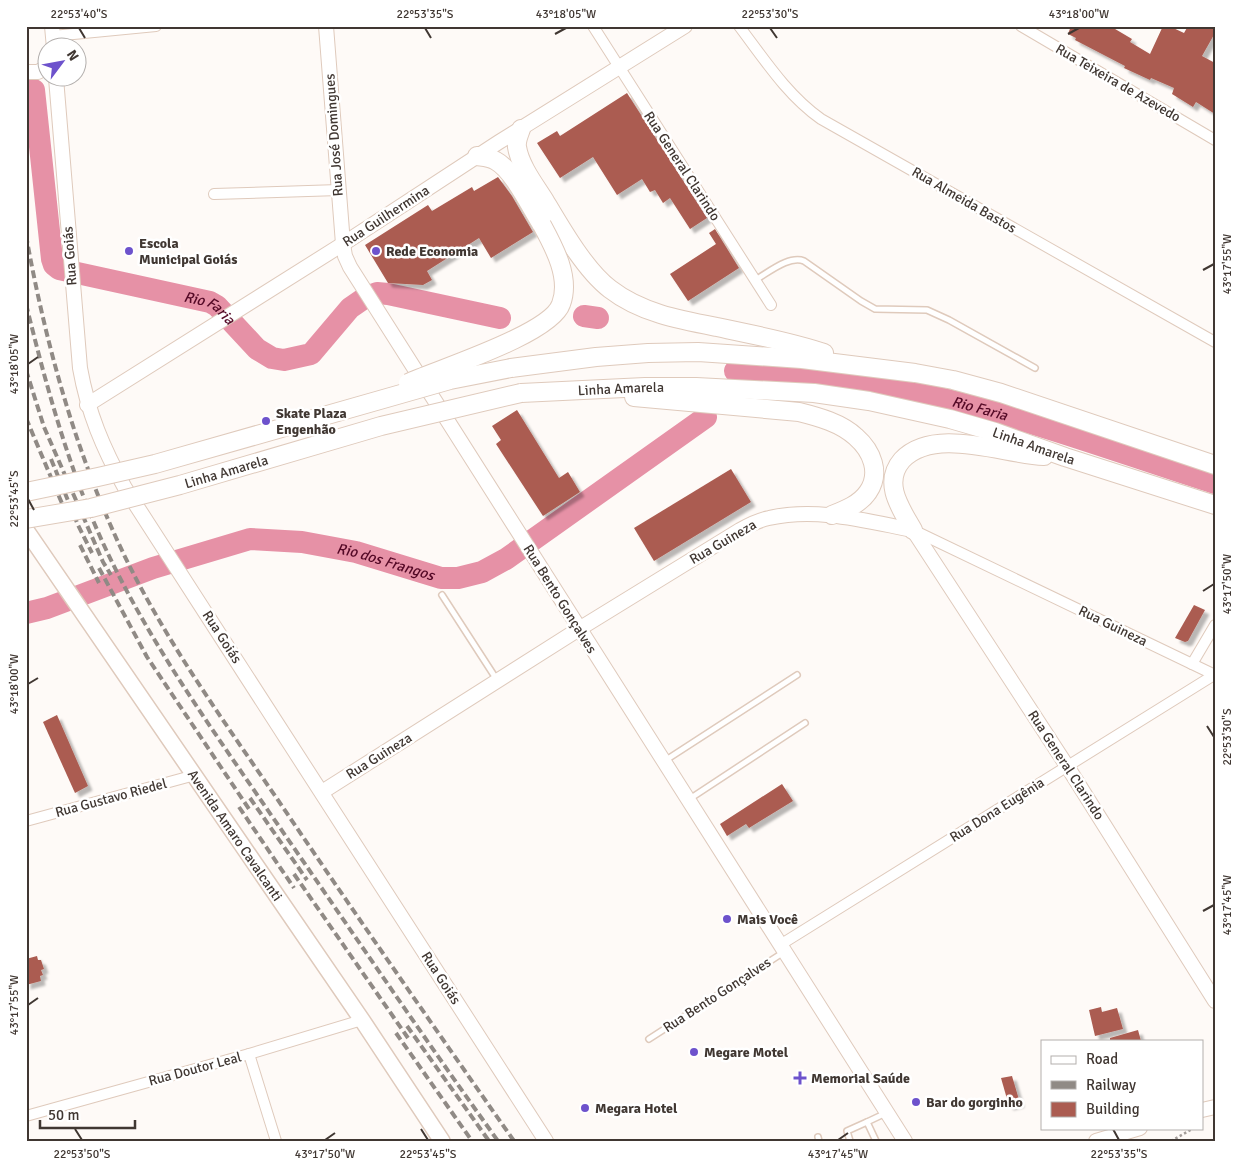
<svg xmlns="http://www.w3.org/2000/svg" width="1241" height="1167" viewBox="0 0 1241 1167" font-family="Signika,sans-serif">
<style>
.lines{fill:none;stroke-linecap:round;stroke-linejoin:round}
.river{stroke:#e691a6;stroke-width:22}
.building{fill:#ab5c51;filter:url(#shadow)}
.lane-casing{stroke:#dfcabc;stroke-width:8}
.street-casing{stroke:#dfcabc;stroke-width:12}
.secondary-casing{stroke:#dfcabc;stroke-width:16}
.primary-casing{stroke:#dfcabc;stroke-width:18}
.highway-casing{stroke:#dfcabc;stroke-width:20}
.path{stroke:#a39c98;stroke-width:2.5;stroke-dasharray:2.5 2.5;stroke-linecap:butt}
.lane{stroke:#fff;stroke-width:5}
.street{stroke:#fff;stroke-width:10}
.secondary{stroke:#fff;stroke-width:14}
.primary{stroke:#fff;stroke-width:15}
.highway{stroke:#fff;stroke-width:18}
.rail{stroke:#908a85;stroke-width:4;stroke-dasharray:8 4;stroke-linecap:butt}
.highway-bridge-casing{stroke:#dfcabc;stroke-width:20;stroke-linecap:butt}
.highway-bridge{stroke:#fff;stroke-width:18}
.ticks{fill:none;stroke:#403732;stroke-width:2}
.poi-dot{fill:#6d52cc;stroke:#fff;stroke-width:2}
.labels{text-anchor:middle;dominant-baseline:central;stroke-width:5;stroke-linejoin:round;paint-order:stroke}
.street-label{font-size:14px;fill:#403732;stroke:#fff}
.poi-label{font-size:14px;font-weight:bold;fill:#403732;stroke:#fff;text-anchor:start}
.water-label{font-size:15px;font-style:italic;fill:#540926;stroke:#fff}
.neatline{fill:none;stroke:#403732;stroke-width:2}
.ticks-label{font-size:12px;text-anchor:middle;fill:#403732}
</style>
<defs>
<filter id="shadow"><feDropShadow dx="4.5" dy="4.5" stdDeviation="1" flood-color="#0004"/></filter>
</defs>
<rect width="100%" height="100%" fill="#fefaf7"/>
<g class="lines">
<!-- river -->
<g class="river">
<path id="s1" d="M34,90l18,169 2,6 5,4 151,33 7,4 40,43 15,9 12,2 27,-6 39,-46 16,-11 11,-4 11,1 112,24"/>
<polyline points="584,316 598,318"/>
<path id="s2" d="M735,371c66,5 132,11 196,25 96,22 190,57 284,87"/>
<path id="s3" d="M26,613l21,-5 106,-40 97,-29 52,3 54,10 85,26h17l24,-6 24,-13 200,-142"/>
</g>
</g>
<!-- building -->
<g class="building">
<polygon points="1071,26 1110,26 1132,39 1130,42 1150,54 1163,26 1169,26 1184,33 1188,26 1215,26 1215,33 1202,56 1215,63 1215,114 1196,102 1193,107 1172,94 1174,88 1151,78 1150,80 1124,68 1125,66 1075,40 1076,38 1068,34"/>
<polygon points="627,93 707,218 690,229 670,198 663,203 655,190 650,192 642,179 617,195 593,157 560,178 537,143 557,131 560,136"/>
<polygon points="498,177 512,196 533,232 491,258 479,238 427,271 432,280 423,285 388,283 365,245 428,205 432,211 472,187 474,191"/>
<polygon points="715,229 739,268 688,301 670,274 716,244 709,233"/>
<polygon points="517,410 559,478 568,472 580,492 543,516 496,444 501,440 492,426"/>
<polygon points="731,469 751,502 654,561 634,528"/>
<polygon points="1194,605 1205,610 1188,641 1185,642 1175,638"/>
<polygon points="57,715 88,786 75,793 43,722"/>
<polygon points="782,784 793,801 749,828 746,824 727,836 720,824"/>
<polygon points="37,956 38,960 41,960 44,969 41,970 43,975 40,976 41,981 26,985 26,959"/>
<polygon points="1101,1007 1102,1012 1117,1008 1123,1029 1095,1036 1089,1010"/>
<polygon points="1138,1030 1141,1041 1110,1041 1110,1038"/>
<polygon points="1012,1076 1020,1103 1009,1106 1001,1078"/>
</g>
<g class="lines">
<defs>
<g id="lane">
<path d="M755,280c13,-7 34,-25 49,-19l57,40 14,8 52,1 22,10 86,48"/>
<polyline points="442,595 497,680"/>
<polyline points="666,760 797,675"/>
<polyline points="688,800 805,723"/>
<polyline points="649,1039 784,952"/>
<polyline points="818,1137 819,1141"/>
<polyline points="850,1141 847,1131 867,1122"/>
<polyline points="876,1141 867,1122 886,1113"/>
</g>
<g id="street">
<polyline points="593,26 771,305"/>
<path d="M739,26c25,33 48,69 82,93l394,223"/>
<polyline points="1021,26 1215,140"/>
<polyline points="53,36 156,26"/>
<polyline points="214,194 339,190"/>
<polyline points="913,530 1215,675"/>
<polyline points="1192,664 1215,625"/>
<polyline points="26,821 195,775"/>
<polyline points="780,945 1214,675"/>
<polyline points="249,1054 276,1141"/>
<polyline points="26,1116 249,1054 362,1020"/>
</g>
<g id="secondary">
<polyline points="52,26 54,48"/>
<polyline points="326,26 343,244 345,256 350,267 905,1141"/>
<polyline points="26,72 38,72 48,66"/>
<path d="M56,78l24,290c8,45 23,80 45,120l421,653"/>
<polyline points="87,405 343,244 499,142 685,26"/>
<path d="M322,792l257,-163 161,-99c9,-5 19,-10 29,-12 48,-11 97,3 144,12l154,236 148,235"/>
<polyline points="1202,1110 1215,1107"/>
<polyline points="1096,1141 1140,1128"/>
</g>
<g id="primary">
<path id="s4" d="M26,530l336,490 80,121"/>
</g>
<g id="highway">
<path d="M521,129c-2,6 -5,12 -4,18 3,19 18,38 28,54 16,27 40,69 65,88 31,24 70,31 107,38 36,8 72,14 107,26"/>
<path d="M477,156c7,1 13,1 19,5 17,9 35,47 46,64"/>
<polyline points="511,368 596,357 648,353 698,352 802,359 915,373 953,380 1001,393 1215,465"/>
<path id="s5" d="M521,393l124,-6h51l118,6 55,8 81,18 45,13 70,25 150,48"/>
<path d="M634,397l165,15c20,5 42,11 57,25 16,14 25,36 12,55 -8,12 -23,18 -36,23"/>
<path d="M913,530c-12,-21 -31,-47 -11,-70 32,-34 101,-6 142,-4"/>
</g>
</defs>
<!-- lane casing -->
<use href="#lane" class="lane-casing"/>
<!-- street casing -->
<use href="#street" class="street-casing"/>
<!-- secondary casing -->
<use href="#secondary" class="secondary-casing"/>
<!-- primary casing -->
<use href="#primary" class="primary-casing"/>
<!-- highway casing -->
<use href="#highway" class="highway-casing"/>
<!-- path -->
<polyline class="path" points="1171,1141 1194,1128"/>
<!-- lane -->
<use href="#lane" class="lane"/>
<!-- street -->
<use href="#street" class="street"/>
<!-- secondary -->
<use href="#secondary" class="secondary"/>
<!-- primary -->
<use href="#primary" class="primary"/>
<!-- highway -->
<use href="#highway" class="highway"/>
<!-- rail -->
<g class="rail">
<path d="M26,235c20,112 52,226 102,328 43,86 100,164 154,243 76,112 154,224 232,335"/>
<path d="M26,304c22,89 46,177 86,258 43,88 100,167 155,247 77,111 152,222 231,332"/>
<polyline points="26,370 44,427 103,562 111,575"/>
<polyline points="26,418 69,520"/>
<polyline points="51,459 78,525 92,553"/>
<polyline points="80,545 99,583"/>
<polyline points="99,568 147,657 251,812"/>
<polyline points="250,798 307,880"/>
<polyline points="239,807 294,888"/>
<polyline points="294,874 408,1038"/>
<polyline points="407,1026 489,1141"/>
<polyline points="396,1033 472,1141"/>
</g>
<defs>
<g id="highway-bridge">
<path d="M408,383c31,-14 143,-49 153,-79 10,-26 -7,-57 -19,-79"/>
<polyline points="26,492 98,477 155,464 450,380 511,368"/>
<path id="s6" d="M26,519l65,-11 89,-23 201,-59 140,-33"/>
</g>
</defs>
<!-- highway-bridge casing -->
<use href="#highway-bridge" class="highway-bridge-casing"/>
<!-- highway-bridge -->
<use href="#highway-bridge" class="highway-bridge"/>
</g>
<!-- ticks -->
<path class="ticks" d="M79,28l6,10M425,28l6,10M770,28l7,10M555,34l11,-6M1068,34l11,-6M1203,270l11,-6M28,364l10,-7M28,499l6,11M1203,591l11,-7M28,684l10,-6M1207,726l7,11M1203,911l11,-6M28,1005l10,-7M75,1129l7,11M421,1129l7,11M1113,1129l6,11M325,1140l10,-7M838,1140l10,-7"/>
<!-- markers -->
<g class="poi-dot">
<circle cx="129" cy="251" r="5"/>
<circle cx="376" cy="251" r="5"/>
<circle cx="266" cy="421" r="5"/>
<circle cx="727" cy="919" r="5"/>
<circle cx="694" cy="1052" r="5"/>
<path d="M797.5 1070.5h5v5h5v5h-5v5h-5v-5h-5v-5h5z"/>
<circle cx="916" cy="1102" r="5"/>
<circle cx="585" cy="1108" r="5"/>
</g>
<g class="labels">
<!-- street labels -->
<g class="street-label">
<text transform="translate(1118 83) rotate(30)">Rua Teixeira de Azevedo</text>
<text transform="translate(334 135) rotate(-94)">Rua José Domingues</text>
<text transform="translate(682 166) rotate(57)">Rua General Clarindo</text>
<text transform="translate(964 200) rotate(30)">Rua Almeida Bastos</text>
<text transform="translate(386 216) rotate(-33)">Rua Guilhermina</text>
<text transform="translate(70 256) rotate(-94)">Rua Goiás</text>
<text stroke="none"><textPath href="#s5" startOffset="100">Linha Amarela</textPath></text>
<text stroke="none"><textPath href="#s5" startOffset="520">Linha Amarela</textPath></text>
<text stroke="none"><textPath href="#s6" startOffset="206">Linha Amarela</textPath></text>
<text transform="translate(723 542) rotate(-30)">Rua Guineza</text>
<text transform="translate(560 599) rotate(58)">Rua Bento Gonçalves</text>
<text transform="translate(1113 626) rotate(26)">Rua Guineza</text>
<text transform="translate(222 637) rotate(57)">Rua Goiás</text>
<text transform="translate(379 756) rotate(-32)">Rua Guineza</text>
<text transform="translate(1066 765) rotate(57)">Rua General Clarindo</text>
<text transform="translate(111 798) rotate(-15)">Rua Gustavo Riedel</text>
<text transform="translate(997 810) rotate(-32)">Rua Dona Eugênia</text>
<text stroke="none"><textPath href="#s4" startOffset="370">Avenida Amaro Cavalcanti</textPath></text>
<text transform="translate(441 978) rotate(57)">Rua Goiás</text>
<text transform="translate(717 995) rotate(-33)">Rua Bento Gonçalves</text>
<text transform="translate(195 1069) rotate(-15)">Rua Doutor Leal</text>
</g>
<!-- poi labels -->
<g class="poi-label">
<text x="139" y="243">Escola<tspan x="139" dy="16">Municipal Goiás</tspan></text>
<text x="386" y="251">Rede Economia</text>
<text x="276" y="413">Skate Plaza<tspan x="276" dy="16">Engenhão</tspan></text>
<text x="737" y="919">Mais Você</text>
<text x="704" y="1052">Megare Motel</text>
<text x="811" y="1078">Memorial Saúde</text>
<text x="926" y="1102">Bar do gorginho</text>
<text x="595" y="1108">Megara Hotel</text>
</g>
<!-- water labels -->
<g class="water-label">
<text stroke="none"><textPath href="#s1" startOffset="339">Rio Faria</textPath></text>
<text stroke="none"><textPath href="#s2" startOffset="248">Rio Faria</textPath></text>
<text stroke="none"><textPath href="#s3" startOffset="374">Rio dos Frangos</textPath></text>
</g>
</g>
<!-- border -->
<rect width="1241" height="1167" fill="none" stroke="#ffffff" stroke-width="55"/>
<!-- legend -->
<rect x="1041" y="1040" width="162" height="90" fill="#ffffff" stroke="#b3afad"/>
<rect x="1051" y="1056" width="25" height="8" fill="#ffffff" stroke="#b3afad"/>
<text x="1086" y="1064" font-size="15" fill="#403732">Road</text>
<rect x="1051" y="1081" width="25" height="8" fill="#908a85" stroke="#b3afad"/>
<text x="1086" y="1090" font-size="15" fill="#403732">Railway</text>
<rect x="1051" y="1102" width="25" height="15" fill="#ab5c51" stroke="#b3afad"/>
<text x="1086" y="1114" font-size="15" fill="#403732">Building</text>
<!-- north arrow -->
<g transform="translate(62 62) rotate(58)"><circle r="24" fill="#ffffff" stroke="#b3afad"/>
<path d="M0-4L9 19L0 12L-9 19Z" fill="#6d52cc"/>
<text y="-8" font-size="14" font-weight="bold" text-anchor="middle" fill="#403732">N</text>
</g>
<!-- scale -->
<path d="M40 1120v8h95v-8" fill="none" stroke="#403732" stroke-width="2.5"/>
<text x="48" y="1120" font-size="15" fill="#403732" stroke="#ffffff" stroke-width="4" paint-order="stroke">50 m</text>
<rect x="28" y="28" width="1186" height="1112" class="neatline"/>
<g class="ticks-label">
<text x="79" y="18">22°53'40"S</text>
<text x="425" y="18">22°53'35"S</text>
<text x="566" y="18">43°18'05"W</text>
<text x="770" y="18">22°53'30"S</text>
<text x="1079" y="18">43°18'00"W</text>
<text transform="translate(1227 264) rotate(-90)" y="4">43°17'55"W</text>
<text transform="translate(14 364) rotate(-90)" y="4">43°18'05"W</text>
<text transform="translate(14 499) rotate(-90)" y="4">22°53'45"S</text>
<text transform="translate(1227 584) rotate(-90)" y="4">43°17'50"W</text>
<text transform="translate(14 684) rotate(-90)" y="4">43°18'00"W</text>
<text transform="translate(1227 737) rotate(-90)" y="4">22°53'30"S</text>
<text transform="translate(1227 905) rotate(-90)" y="4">43°17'45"W</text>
<text transform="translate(14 1005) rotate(-90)" y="4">43°17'55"W</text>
<text x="82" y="1158">22°53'50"S</text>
<text x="325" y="1158">43°17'50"W</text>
<text x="428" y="1158">22°53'45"S</text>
<text x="838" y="1158">43°17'45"W</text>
<text x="1119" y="1158">22°53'35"S</text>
</g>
</svg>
